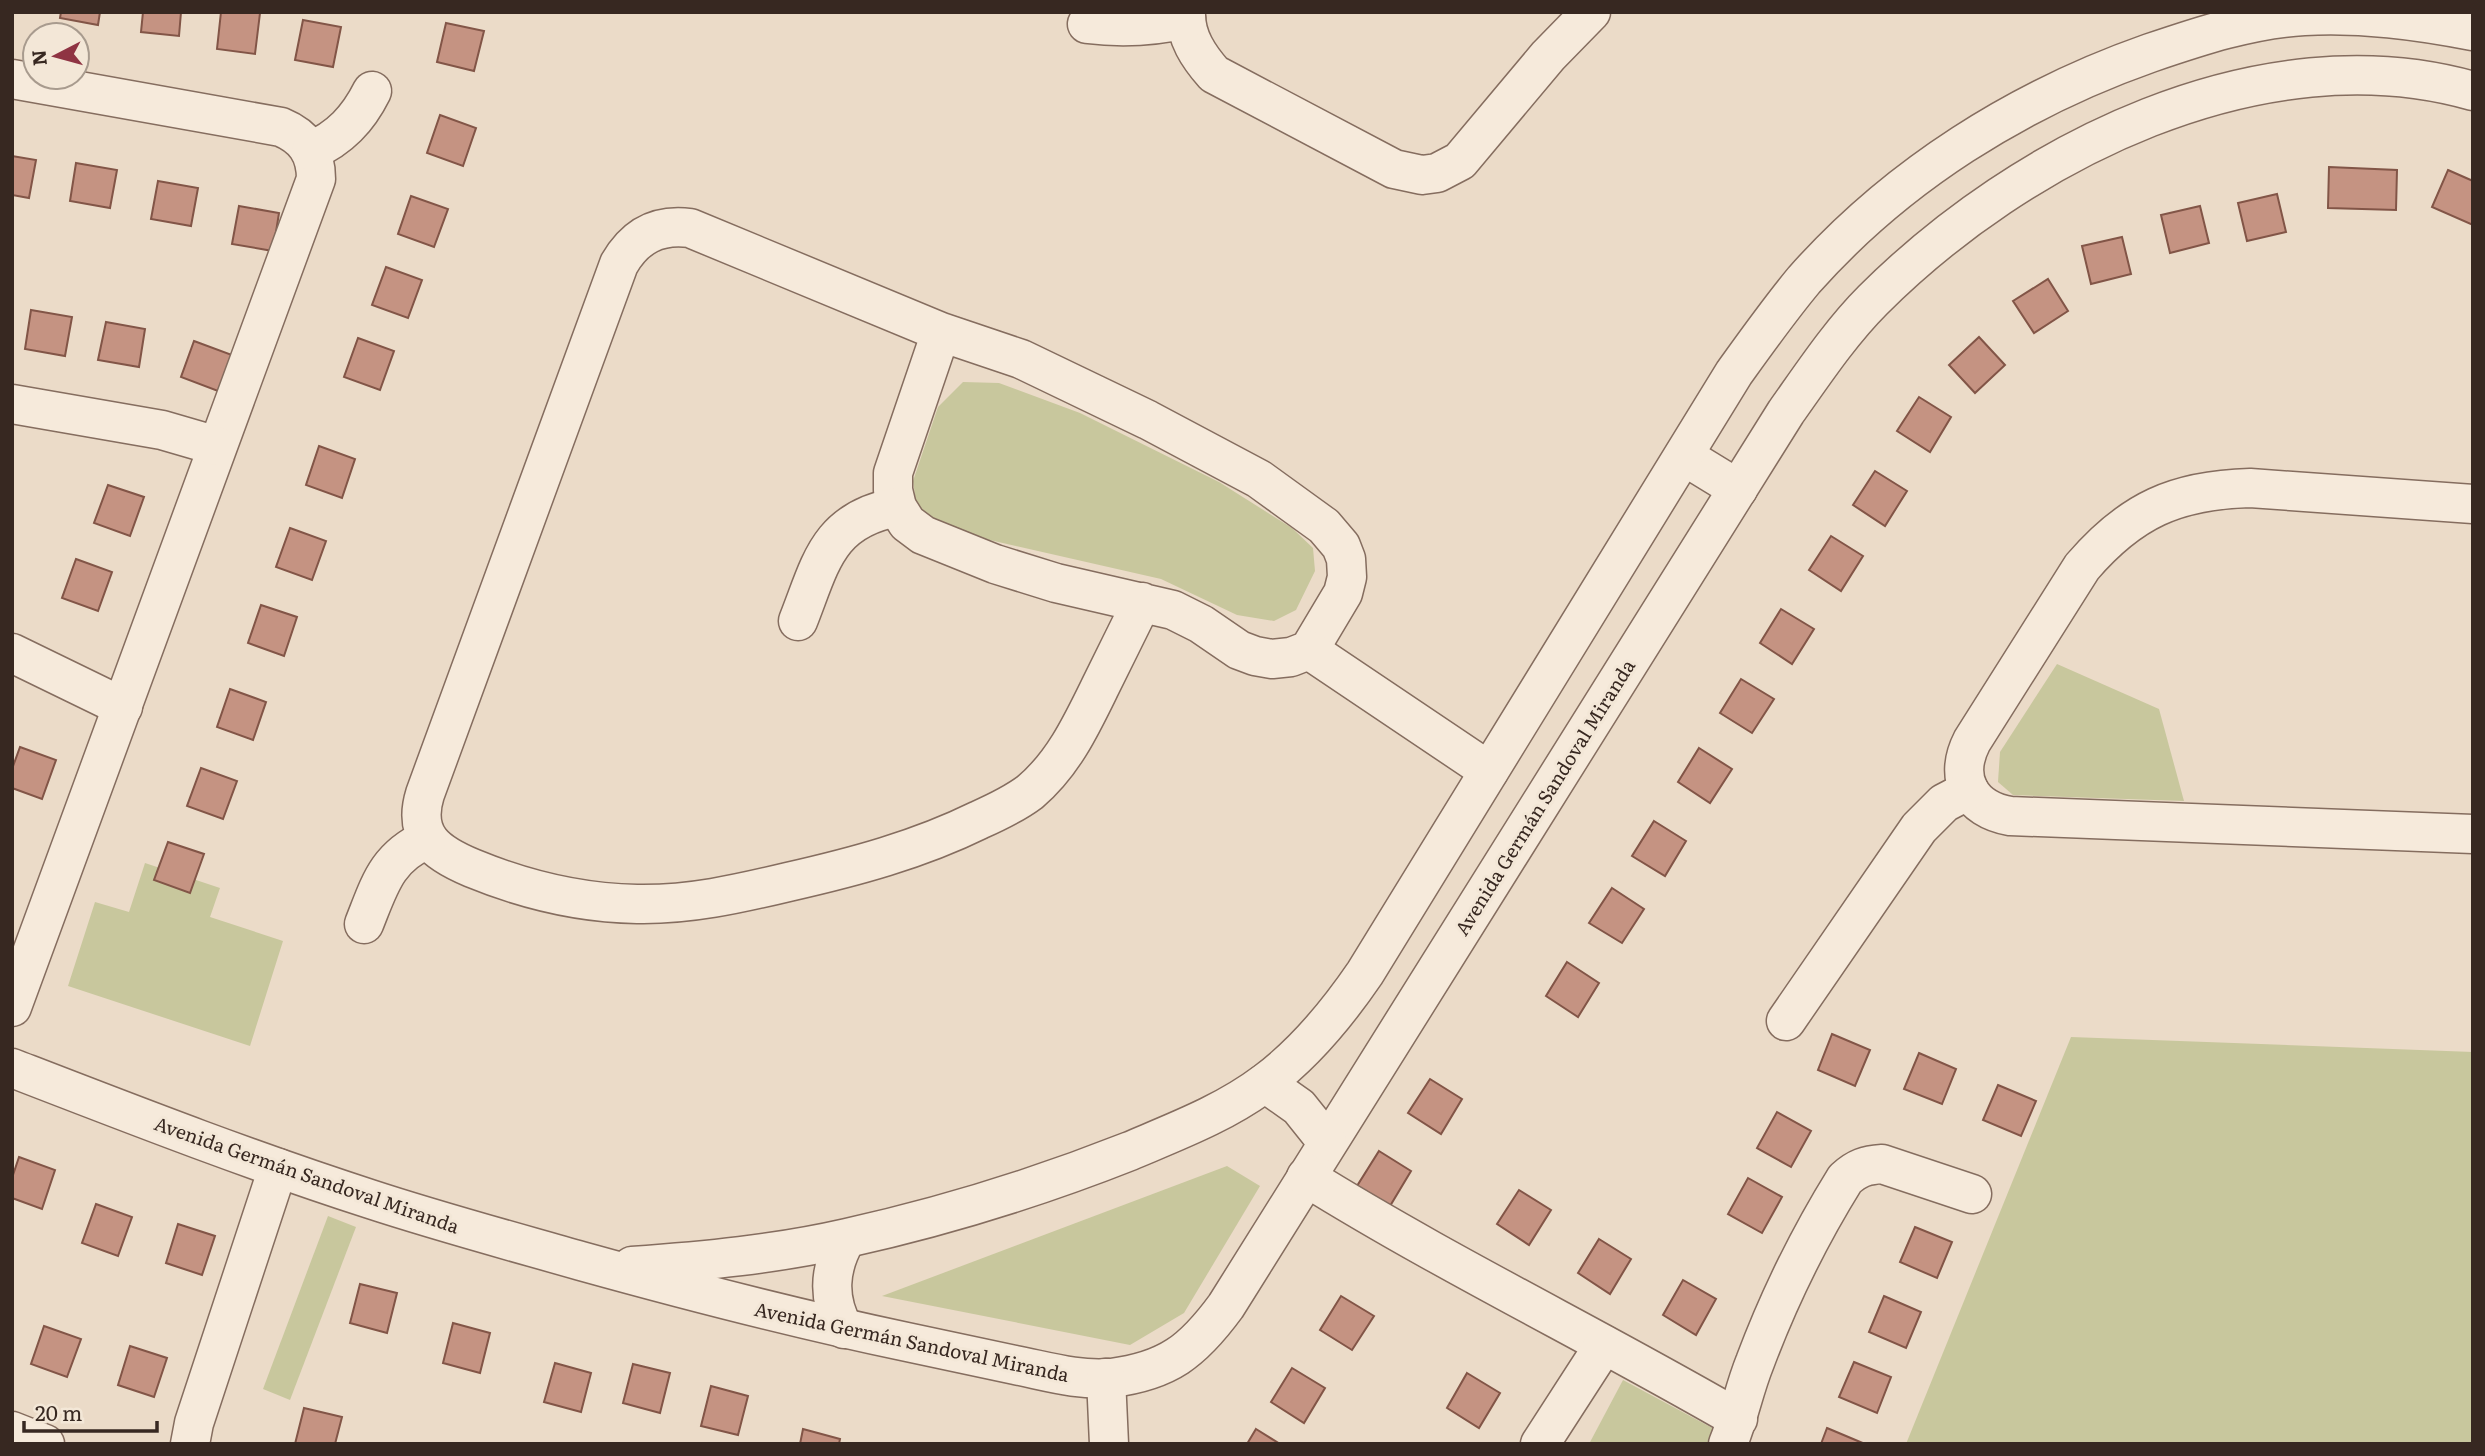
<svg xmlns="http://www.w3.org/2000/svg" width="2485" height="1456" viewBox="0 0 2485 1456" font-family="Literata,serif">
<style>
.grass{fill:#c8c79d}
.building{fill:#c59382;stroke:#825547;stroke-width:2}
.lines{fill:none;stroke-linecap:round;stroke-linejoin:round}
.minor-casing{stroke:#856d5f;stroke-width:41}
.minor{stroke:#f6eadb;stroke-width:38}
.labels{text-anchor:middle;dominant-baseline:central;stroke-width:6;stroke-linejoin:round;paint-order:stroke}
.street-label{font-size:19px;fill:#372821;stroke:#f3e7d7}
</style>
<rect width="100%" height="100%" fill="#ebdbc8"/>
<!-- grass -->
<g class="grass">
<polygon points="963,382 999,383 1080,413 1219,482 1292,528 1313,548 1315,571 1296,610 1274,621 1237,615 1161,579 946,530 917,509 913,481 938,407"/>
<polygon points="2057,664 2159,709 2184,801 2013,795 1998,782 2000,752"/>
<polygon points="145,863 220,888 210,917 283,941 250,1046 68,986 95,902 129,912"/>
<polygon points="2071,1037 2473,1052 2473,1444 1906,1444"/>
<polygon points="1227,1166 1260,1186 1184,1313 1130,1345 882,1296"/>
<polygon points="328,1216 356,1227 290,1400 263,1389"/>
<polygon points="1623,1380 1716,1430 1709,1444 1589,1444"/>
</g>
<!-- building -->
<g class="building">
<polygon points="61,12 100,12 98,25 60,18"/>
<polygon points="143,12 181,12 179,36 141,32"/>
<polygon points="221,12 260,13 255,54 217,49"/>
<polygon points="303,20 341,27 333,67 295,60"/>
<polygon points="446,23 484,31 474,71 437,62"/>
<polygon points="440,115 476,128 463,166 427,153"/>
<polygon points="12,156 36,160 29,198 12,195"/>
<polygon points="76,163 117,170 110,208 70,201"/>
<polygon points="2329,167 2397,170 2396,210 2328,208"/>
<polygon points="2448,170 2473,181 2473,225 2432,207"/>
<polygon points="158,181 198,188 191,226 151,219"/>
<polygon points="2277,194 2286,232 2247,241 2238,203"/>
<polygon points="411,196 448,209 434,247 398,234"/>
<polygon points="239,206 279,213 273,251 232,244"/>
<polygon points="2200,206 2209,243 2170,253 2161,215"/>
<polygon points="2122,237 2131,274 2091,284 2082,246"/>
<polygon points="386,267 422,280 408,318 372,305"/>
<polygon points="2048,279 2068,311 2034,333 2013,301"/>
<polygon points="31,310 72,317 65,356 25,349"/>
<polygon points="106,322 145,329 139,367 98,360"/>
<polygon points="1979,337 2005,365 1975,393 1949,365"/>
<polygon points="358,338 394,351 380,390 344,377"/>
<polygon points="194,341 232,355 218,391 181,377"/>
<polygon points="1919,397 1951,417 1930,452 1897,431"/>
<polygon points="319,446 355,459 342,498 306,485"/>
<polygon points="1875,471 1907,491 1885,526 1853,505"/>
<polygon points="108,485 144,497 130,536 94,523"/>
<polygon points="290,528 326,541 312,580 276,567"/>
<polygon points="1831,536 1863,556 1841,591 1809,570"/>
<polygon points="76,559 112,572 98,611 62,598"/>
<polygon points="261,605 297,617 284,656 248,643"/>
<polygon points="1781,609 1814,629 1792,664 1760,643"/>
<polygon points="1741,679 1774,699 1752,733 1720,713"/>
<polygon points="230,689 266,702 253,740 217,727"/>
<polygon points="20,747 56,760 42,799 12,788 12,769"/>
<polygon points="1699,748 1732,769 1710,803 1678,782"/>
<polygon points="201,768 237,781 223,819 187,806"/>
<polygon points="1654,821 1686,841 1665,876 1632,856"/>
<polygon points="168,842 204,854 190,893 154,880"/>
<polygon points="1612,888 1644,909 1622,943 1589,923"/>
<polygon points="1567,962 1599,983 1578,1017 1546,996"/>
<polygon points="1832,1034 1870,1050 1855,1086 1818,1070"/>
<polygon points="1919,1053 1956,1069 1942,1104 1904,1089"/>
<polygon points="1430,1079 1462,1099 1441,1134 1408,1113"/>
<polygon points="1998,1085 2036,1101 2021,1136 1983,1120"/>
<polygon points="1777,1112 1811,1131 1791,1167 1757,1148"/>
<polygon points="1379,1151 1411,1171 1390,1206 1357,1186"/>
<polygon points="19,1157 55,1170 42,1209 12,1198 12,1178"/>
<polygon points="1748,1178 1782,1197 1762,1233 1728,1214"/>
<polygon points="1519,1190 1551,1210 1529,1245 1497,1224"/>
<polygon points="96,1204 132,1217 118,1256 82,1243"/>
<polygon points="178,1224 215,1236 202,1275 166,1263"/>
<polygon points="1915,1227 1952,1242 1937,1278 1900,1262"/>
<polygon points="1599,1239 1631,1259 1610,1294 1578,1273"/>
<polygon points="1683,1280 1716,1299 1696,1335 1663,1315"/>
<polygon points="360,1284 397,1293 387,1333 350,1323"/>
<polygon points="1341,1296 1374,1316 1352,1350 1320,1330"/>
<polygon points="1884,1296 1921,1312 1906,1348 1869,1332"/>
<polygon points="453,1323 490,1333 480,1373 443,1363"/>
<polygon points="44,1326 81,1339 67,1377 31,1364"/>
<polygon points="130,1346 167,1358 154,1397 118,1385"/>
<polygon points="1854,1362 1891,1377 1877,1413 1839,1397"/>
<polygon points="555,1363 591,1373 581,1412 544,1402"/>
<polygon points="633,1364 670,1373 660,1413 623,1403"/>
<polygon points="1292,1368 1325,1388 1304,1423 1271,1402"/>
<polygon points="1467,1373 1500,1393 1479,1428 1447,1408"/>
<polygon points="711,1386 748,1396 738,1435 701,1426"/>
<polygon points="304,1408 342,1417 335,1444 295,1444"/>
<polygon points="1827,1428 1865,1444 1821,1444"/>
<polygon points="803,1429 840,1439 839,1444 800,1444"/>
<polygon points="1256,1429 1280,1444 1247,1444"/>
</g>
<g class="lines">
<defs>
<g id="minor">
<path d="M1186,12c-1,25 13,45 28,62l180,95 28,6 15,-2 23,-12 88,-105 43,-44"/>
<path d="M1087,24c34,4 65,3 99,-5"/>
<path d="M12,79l269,48c24,10 35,26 35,52l-304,828"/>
<path d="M311,151c29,-13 47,-32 61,-60"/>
<path d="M941,332l-48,141v17l4,17 10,16 16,12 72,29 61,19 117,27 28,14 38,26 16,6 17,3 19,-2 18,-7 34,-57 4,-16 -1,-18 -5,-13 -17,-20 -65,-47 -111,-59 -127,-61 -80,-27 -251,-104c-32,-4 -55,8 -71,36l-194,530c-13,42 11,59 47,74 51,21 109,35 165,36 52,1 101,-10 151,-22 66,-15 130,-32 191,-62 18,-8 35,-16 51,-28 33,-28 51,-66 70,-105 14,-28 28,-57 42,-85"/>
<polyline points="12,404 162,430 217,446"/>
<polyline points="1684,456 1738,489"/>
<path d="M2473,504l-223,-16c-74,2 -119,22 -168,79l-110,174c-19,37 -2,68 38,75l463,18"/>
<path d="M798,621c23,-58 29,-101 99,-114"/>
<polyline points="1309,650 1489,771"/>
<polyline points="12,653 123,707"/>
<path d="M364,924c16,-40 22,-66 63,-85"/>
<polyline points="1786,1021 1919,828 1944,803 1969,790"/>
<path d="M12,1068c119,46 237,92 358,131 70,23 141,42 211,62 108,30 216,58 326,81 36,8 72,15 108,23 31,6 63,16 96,13 57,-7 82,-27 115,-72l560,-894c27,-38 54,-79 87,-112 148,-148 388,-269 600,-209"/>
<polyline points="1265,1083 1299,1107 1327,1142"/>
<path d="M1306,1177c140,87 289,159 432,242"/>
<path d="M632,1266c72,-5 145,-12 215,-28 95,-21 192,-51 283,-87 47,-20 95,-38 136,-69 40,-30 71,-68 99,-109l369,-600c23,-32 45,-63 70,-93 93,-105 215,-181 346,-227 50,-17 101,-34 154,-37 58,-3 112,4 169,15"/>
<path d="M844,1329c-17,-31 -15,-60 2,-90"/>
<polyline points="1106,1378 1109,1444"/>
<polyline points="12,1431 45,1444"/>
<polyline points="190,1444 194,1423 278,1168"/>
<polyline points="1540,1444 1604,1345"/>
<path d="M1728,1444c11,-27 16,-55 27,-82 24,-64 54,-125 90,-183 12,-11 21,-14 37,-15l90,30"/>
</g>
</defs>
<!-- minor casing -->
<use href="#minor" class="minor-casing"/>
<!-- minor -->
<use href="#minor" class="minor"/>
</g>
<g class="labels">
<!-- street labels -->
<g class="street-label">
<text transform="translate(1544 797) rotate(-58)">Avenida Germán Sandoval Miranda</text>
<text transform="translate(307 1174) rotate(19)">Avenida Germán Sandoval Miranda</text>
<text transform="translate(912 1341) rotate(12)">Avenida Germán Sandoval Miranda</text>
</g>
</g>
<!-- border -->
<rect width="2485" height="1456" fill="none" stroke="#372821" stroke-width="28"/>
<!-- north arrow -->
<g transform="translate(56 56) rotate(264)"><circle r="33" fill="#f3e7d7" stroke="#a89b8e" stroke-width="2"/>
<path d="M0-5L12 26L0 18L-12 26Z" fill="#8f3443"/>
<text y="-10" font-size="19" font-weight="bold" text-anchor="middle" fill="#372821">N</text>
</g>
<!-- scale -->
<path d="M24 1421v10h133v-10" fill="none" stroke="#372821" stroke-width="3.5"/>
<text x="35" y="1421" font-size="21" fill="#372821" stroke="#f3e7d7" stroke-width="5" paint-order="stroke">20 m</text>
</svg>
